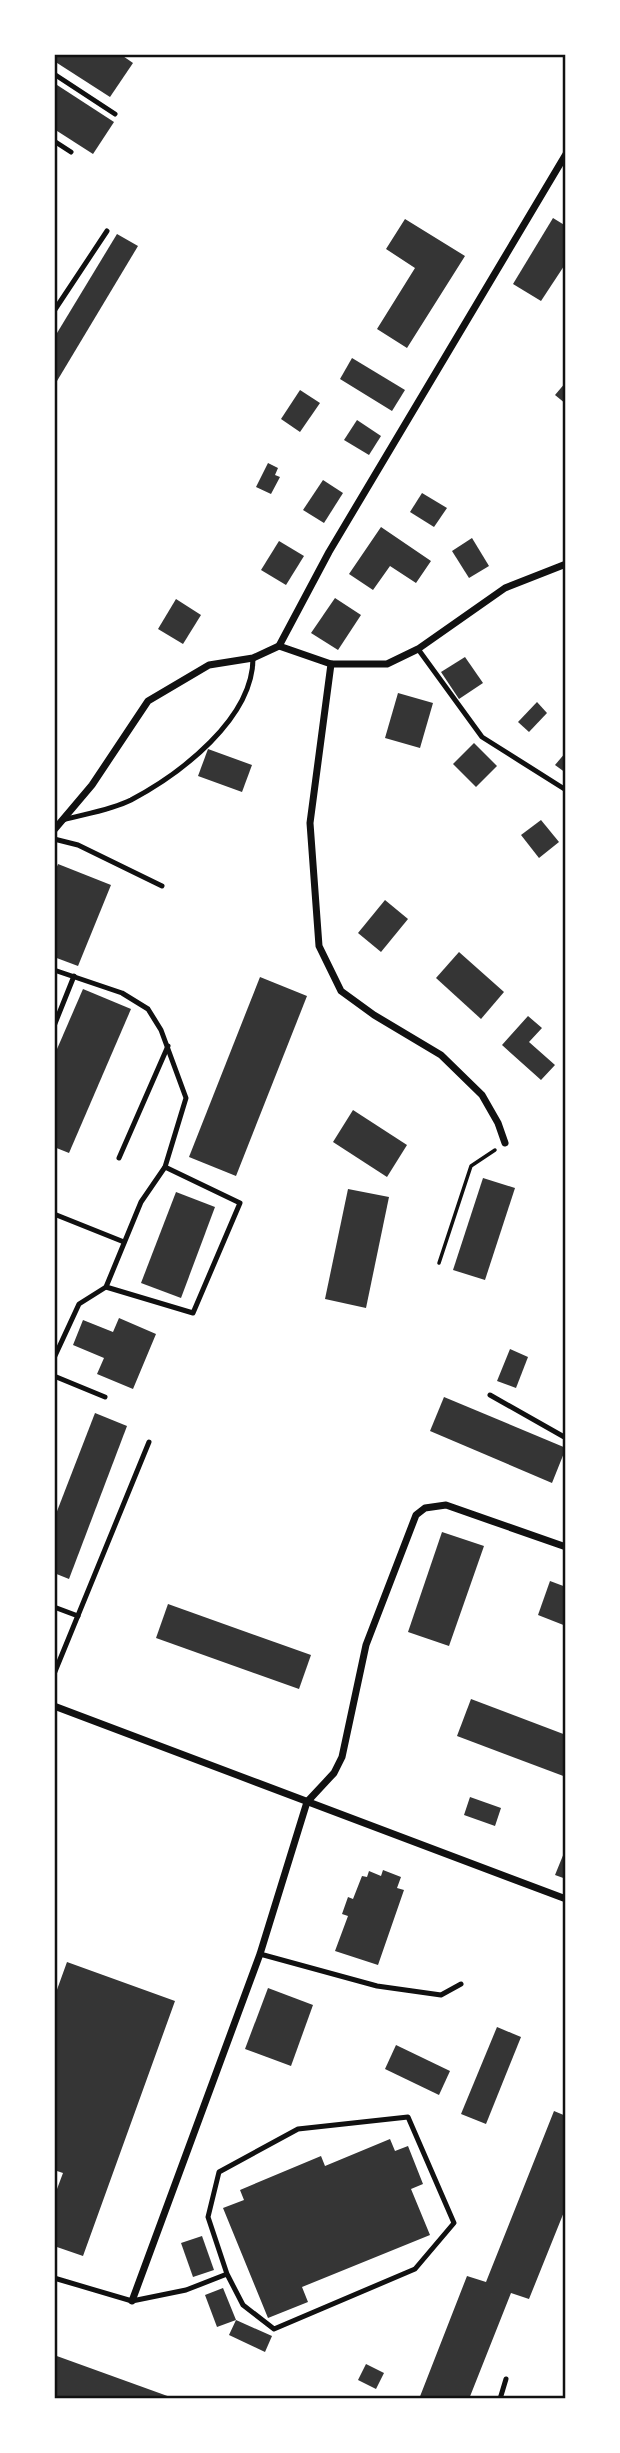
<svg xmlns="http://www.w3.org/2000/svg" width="620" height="2453" viewBox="0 0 620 2453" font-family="'Open Sans',sans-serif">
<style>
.building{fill:#353535}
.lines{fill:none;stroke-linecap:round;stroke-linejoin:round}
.path{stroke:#111;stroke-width:3.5}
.service{stroke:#111;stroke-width:5}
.minor{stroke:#111;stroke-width:7}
.neatline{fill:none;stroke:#111;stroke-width:2.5}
</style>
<rect width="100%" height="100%" fill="#fff"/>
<!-- building -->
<g class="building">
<polygon points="54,54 120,54 133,63 110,97 54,61"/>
<polygon points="54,83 114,122 93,154 54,129"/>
<polygon points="553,218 566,226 566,263 541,301 513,284"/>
<polygon points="405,219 465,256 407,348 377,329 415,268 386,249"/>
<polygon points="117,234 138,246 54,386 54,338"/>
<polygon points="352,358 405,390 392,411 340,379"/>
<polygon points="566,382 566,404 555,395"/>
<polygon points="300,390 320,403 300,432 281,419"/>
<polygon points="357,420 381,436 369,455 344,440"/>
<polygon points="268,463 278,468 275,475 280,477 271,494 256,487"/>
<polygon points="323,480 343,493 324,523 303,510"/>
<polygon points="422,493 447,508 434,527 410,512"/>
<polygon points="381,527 431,561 416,583 390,566 373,590 349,574"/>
<polygon points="472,538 489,566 469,578 452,551"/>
<polygon points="279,541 304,556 286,585 261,570"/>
<polygon points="335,598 361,615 338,650 311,633"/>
<polygon points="176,599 201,615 183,644 158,629"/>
<polygon points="465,657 483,683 459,699 441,672"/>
<polygon points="398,693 433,703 420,748 385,738"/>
<polygon points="537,702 547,713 529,732 518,722"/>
<polygon points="474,743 497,766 476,787 453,764"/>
<polygon points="208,749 252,765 242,792 198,776"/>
<polygon points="566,752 566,773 555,765"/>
<polygon points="541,820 559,842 539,858 521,835"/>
<polygon points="58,864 111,885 78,966 54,957 54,874"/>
<polygon points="385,900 408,919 381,952 358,933"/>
<polygon points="459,952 504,992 481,1019 436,978"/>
<polygon points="260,977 307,996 236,1176 189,1157"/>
<polygon points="83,989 131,1009 69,1153 54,1147 54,1056"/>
<polygon points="528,1016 542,1028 529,1042 555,1065 541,1080 502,1045"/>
<polygon points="353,1110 407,1145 387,1177 333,1142"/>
<polygon points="483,1178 515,1188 485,1280 453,1270"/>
<polygon points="348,1189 389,1197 366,1308 325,1299"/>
<polygon points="176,1192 215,1207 181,1298 141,1283"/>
<polygon points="119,1318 156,1334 133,1389 97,1374 104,1358 73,1345 83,1320 113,1332"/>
<polygon points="510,1349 528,1357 516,1388 497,1381"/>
<polygon points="444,1397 566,1448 552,1483 430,1431"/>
<polygon points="95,1413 127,1426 69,1579 54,1573 54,1519"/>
<polygon points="442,1532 484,1546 449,1646 408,1632"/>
<polygon points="550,1581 566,1587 566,1626 538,1615"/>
<polygon points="168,1604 311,1655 299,1689 156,1638"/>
<polygon points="471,1699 566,1735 566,1777 457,1736"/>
<polygon points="470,1797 501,1808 495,1826 464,1815"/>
<polygon points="566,1848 566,1879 555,1875"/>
<polygon points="383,1870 401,1877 397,1888 404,1890 378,1965 335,1951 348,1916 342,1914 348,1897 353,1899 362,1876 367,1877 369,1871 381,1876"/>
<polygon points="67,1962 175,2001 83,2256 54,2246 54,2197 63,2173 54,2170 54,1998"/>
<polygon points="268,1988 313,2005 291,2066 245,2049"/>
<polygon points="497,2027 521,2037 486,2124 461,2114"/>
<polygon points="396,2045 450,2071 439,2095 385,2069"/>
<polygon points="554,2111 566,2116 566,2207 529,2299 511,2293 469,2399 419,2399 467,2276 486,2282"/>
<polygon points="390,2139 395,2151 408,2146 423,2184 411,2189 430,2235 302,2287 308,2302 268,2318 223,2208 244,2200 240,2190 321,2156 325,2166"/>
<polygon points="202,2236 214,2270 193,2277 181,2243"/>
<polygon points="223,2288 236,2320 217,2327 205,2295"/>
<polygon points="236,2320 272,2336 265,2352 229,2335"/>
<polygon points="54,2355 173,2398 173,2399 54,2399"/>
<polygon points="366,2364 384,2373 376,2389 358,2380"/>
</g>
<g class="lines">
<!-- path -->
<polyline class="path" points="439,1263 471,1166 495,1150"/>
<!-- service -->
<g class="service">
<polyline points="54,74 115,114"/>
<polyline points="54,141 71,152"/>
<polyline points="54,311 107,231"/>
<polyline points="418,649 482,737 566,790"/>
<path d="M63,820c22,-6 48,-10 68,-20 49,-26 122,-81 122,-142"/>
<polyline points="54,839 78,845 162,886"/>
<polyline points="54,970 122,993 148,1009 161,1030 186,1098 165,1167 141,1202 106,1287 79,1304 54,1358"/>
<polyline points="54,1026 74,976"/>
<polyline points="119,1158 168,1046"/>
<polyline points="54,1214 124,1242"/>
<polyline points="106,1287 193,1313 240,1203 165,1167"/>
<polyline points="54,1376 105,1397"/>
<polyline points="490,1395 566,1438"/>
<polyline points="54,1607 78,1616"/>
<polyline points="54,1674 149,1442"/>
<polyline points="260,1954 377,1986 441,1995 461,1984"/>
<polyline points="54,2278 132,2301 186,2290 227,2274 208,2217 219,2172 298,2129 408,2117 454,2223 415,2269 274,2329 243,2305 227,2274"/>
<polyline points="500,2399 506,2379"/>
</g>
<!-- minor -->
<g class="minor">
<polyline points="279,646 331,664 387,664 418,649 505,588 566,564"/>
<polyline points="331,664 310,823 319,946 341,991 374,1015 441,1055 482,1095 498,1123 505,1143"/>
<polyline points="54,830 92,785 148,701 209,665 253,658 279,646 329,552 566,154"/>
<polyline points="54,1706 566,1899"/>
<polyline points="132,2301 260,1954 307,1802 334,1773 342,1757 366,1645 416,1515 425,1508 446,1505 566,1547"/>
</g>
</g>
<!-- border -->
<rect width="620" height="2453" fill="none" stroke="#ffffff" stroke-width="112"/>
<rect x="56" y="56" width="508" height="2341" class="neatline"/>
</svg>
